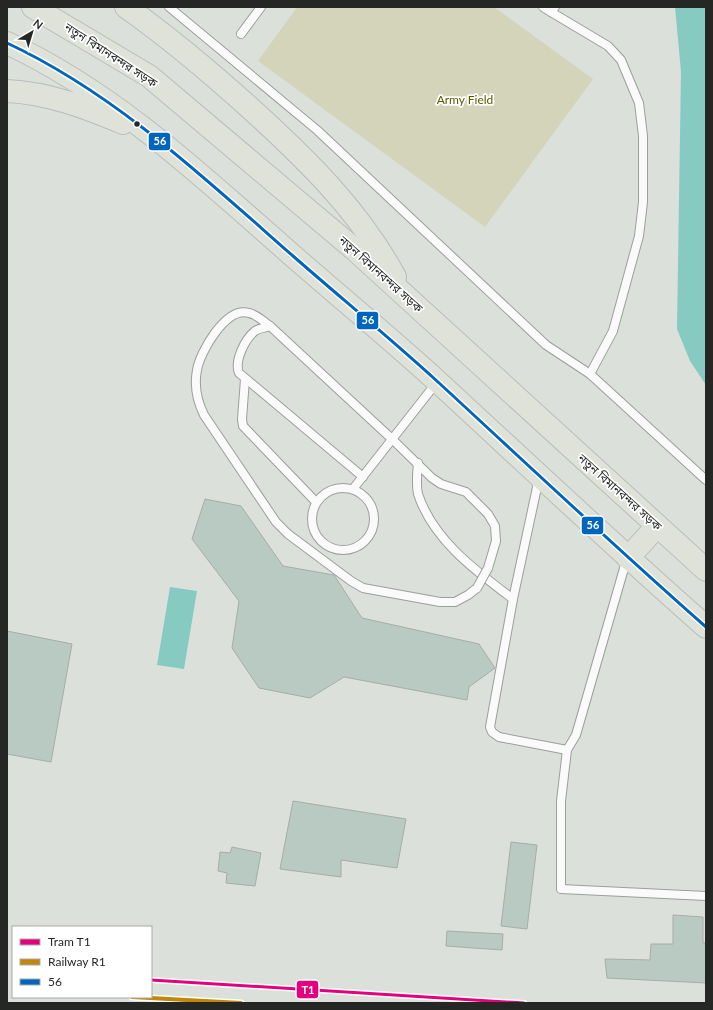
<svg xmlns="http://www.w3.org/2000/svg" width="713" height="1010" viewBox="0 0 713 1010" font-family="Lato,'Noto Sans Bengali',sans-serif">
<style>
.green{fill:#d3d4b9}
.water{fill:#86cac2}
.building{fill:#b9cac2;stroke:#a8acaa}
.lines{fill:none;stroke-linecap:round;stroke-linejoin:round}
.service-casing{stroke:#9b9f9b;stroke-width:10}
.trunk-casing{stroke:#babcba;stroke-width:24}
.service{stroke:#fafafa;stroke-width:8}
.trunk{stroke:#dee2d8;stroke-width:22}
.service-bridge-casing{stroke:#9b9f9b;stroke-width:10;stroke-linecap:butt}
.service-bridge{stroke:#fafafa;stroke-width:8}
.bus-1-casing{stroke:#fff;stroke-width:6}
.bus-1{stroke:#0065bd;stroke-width:3}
.rail-1-casing{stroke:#fff;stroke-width:7}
.rail-1{stroke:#c28609;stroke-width:4}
.tram-1-casing{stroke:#fff;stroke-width:6}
.tram-1{stroke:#e5007d;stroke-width:3}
.bus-dot{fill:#242724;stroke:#fff;stroke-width:1.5}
.labels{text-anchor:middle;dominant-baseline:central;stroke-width:3.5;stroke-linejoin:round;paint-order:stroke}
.street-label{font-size:12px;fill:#242724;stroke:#fff}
.park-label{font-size:12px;fill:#5d5800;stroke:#fff}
.line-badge{stroke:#fff;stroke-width:1.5}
.badge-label{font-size:11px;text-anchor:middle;font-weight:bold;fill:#fff}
</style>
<rect width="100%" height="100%" fill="#dbe0db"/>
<!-- green -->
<polygon class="green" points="297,7 494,7 593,79 485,227 258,61"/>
<!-- water -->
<g class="water">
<polygon points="675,7 706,7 706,385 690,361 677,329 681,72"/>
<polygon points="170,587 197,591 184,669 157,665"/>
</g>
<!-- building -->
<g class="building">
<polygon points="205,499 241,506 283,566 334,575 362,618 479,644 495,668 469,687 467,700 344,677 310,698 259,688 232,648 239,601 192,539"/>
<polygon points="7,631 72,644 51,762 7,754"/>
<polygon points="293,801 406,819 397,868 341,860 341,877 280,869"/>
<polygon points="511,842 537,845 527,929 501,926"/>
<polygon points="232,847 261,853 255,886 226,883 227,873 218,871 220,852 230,853"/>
<polygon points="673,915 703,917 703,943 706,943 706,983 607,978 605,959 650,960 651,944 673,944"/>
<polygon points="447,931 503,934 502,950 446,946"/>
</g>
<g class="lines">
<defs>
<g id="service">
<polyline points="169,7 317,130 546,345 590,374 706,480"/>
<polyline points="543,7 551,12 555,7"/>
<polyline points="551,12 608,46 621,60 639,103 643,136 643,202 639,236 613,331 590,374"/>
<polyline points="241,34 261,7"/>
<path d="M270,326c-5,2 -11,2 -15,5 -10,8 -21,30 -16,42l124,104"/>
<polyline points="245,379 242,419 243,426 316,502"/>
<path d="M418,463c-1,10 -2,22 0,31 15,46 58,77 95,105"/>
<polyline points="539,478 513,599 490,727 492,732 499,737 567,750"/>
<circle cx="343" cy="519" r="31"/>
<polyline points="353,489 437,382"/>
<polyline points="627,558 576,735 567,750 561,801 561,889 706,896"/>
<path d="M477,588l-9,7 -13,7h-15l-77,-14 -12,-7 -63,-47 -12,-12 -72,-107c-7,-14 -10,-29 -7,-45 3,-18 29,-64 52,-57 7,1 15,9 21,13l122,113 40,39 9,6 25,8 22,22 7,12 1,15 -8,27"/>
</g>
<g id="trunk">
<polyline points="33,7 149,76 354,249 706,570"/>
<path d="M126,7c44,31 84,65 124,101 56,51 109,102 145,169"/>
<path d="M7,43c109,51 196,134 286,213 48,42 98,83 145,126 89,82 177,165 268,245"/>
<path d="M7,91c41,2 78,16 116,32"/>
<polyline points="628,558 657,526"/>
</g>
</defs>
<!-- service casing -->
<use href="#service" class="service-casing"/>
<!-- trunk casing -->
<use href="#trunk" class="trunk-casing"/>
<!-- service -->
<use href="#service" class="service"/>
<!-- trunk -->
<use href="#trunk" class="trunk"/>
<defs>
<polyline id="service-bridge" points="477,588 488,568"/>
</defs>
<!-- service-bridge casing -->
<use href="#service-bridge" class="service-bridge-casing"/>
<!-- service-bridge -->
<use href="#service-bridge" class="service-bridge"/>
<defs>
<path id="bus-1" d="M7,43c109,51 196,134 286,213 48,42 98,83 145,126 89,82 177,165 268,245"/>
</defs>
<!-- bus-1 casing -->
<use href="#bus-1" class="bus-1-casing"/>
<!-- bus-1 -->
<use href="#bus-1" class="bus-1"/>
<defs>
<polyline id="rail-1" points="132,997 241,1003"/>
</defs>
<!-- rail-1 casing -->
<use href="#rail-1" class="rail-1-casing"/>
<!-- rail-1 -->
<use href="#rail-1" class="rail-1"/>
<defs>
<polyline id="tram-1" points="151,980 524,1003"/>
</defs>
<!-- tram-1 casing -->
<use href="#tram-1" class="tram-1-casing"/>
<!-- tram-1 -->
<use href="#tram-1" class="tram-1"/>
</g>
<!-- markers -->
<circle class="bus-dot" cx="137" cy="124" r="3.5"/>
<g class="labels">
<!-- street labels -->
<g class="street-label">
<text transform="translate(111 55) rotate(33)">নতুন বিমানবন্দর সড়ক</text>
<text transform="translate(381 274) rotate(42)">নতুন বিমানবন্দর সড়ক</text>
<text transform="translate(620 492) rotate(42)">নতুন বিমানবন্দর সড়ক</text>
</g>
<!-- park labels -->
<g class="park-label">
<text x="465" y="99">Army Field</text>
</g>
</g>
<g class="line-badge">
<rect x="148" y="132" width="23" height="19" rx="4" fill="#0065bd"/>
<rect x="356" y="311" width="23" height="19" rx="4" fill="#0065bd"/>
<rect x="581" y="516" width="23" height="19" rx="4" fill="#0065bd"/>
<rect x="296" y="980" width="23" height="19" rx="4" fill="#e5007d"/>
</g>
<g class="badge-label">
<text x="160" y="145">56</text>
<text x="368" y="324">56</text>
<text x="593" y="529">56</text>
<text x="308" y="994">T1</text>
</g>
<!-- border -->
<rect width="713" height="1010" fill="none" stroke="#242724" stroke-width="16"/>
<!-- legend -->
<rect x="12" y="926" width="140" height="72" fill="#ffffff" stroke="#a7a9a7"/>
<rect x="20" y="939" width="20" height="6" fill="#e5007d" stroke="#a7a9a7"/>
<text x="48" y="946" font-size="12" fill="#242724">Tram T1</text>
<rect x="20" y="959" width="20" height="6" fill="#c28609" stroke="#a7a9a7"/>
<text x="48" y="966" font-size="12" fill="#242724">Railway R1</text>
<rect x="20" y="979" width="20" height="6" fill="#0065bd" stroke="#a7a9a7"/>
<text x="48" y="986" font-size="12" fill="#242724">56</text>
<!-- north arrow -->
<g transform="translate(32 32) rotate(38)" stroke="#ffffff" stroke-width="3" paint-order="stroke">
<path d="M0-3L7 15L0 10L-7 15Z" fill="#242724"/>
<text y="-6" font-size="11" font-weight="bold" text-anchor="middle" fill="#242724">N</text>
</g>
</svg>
